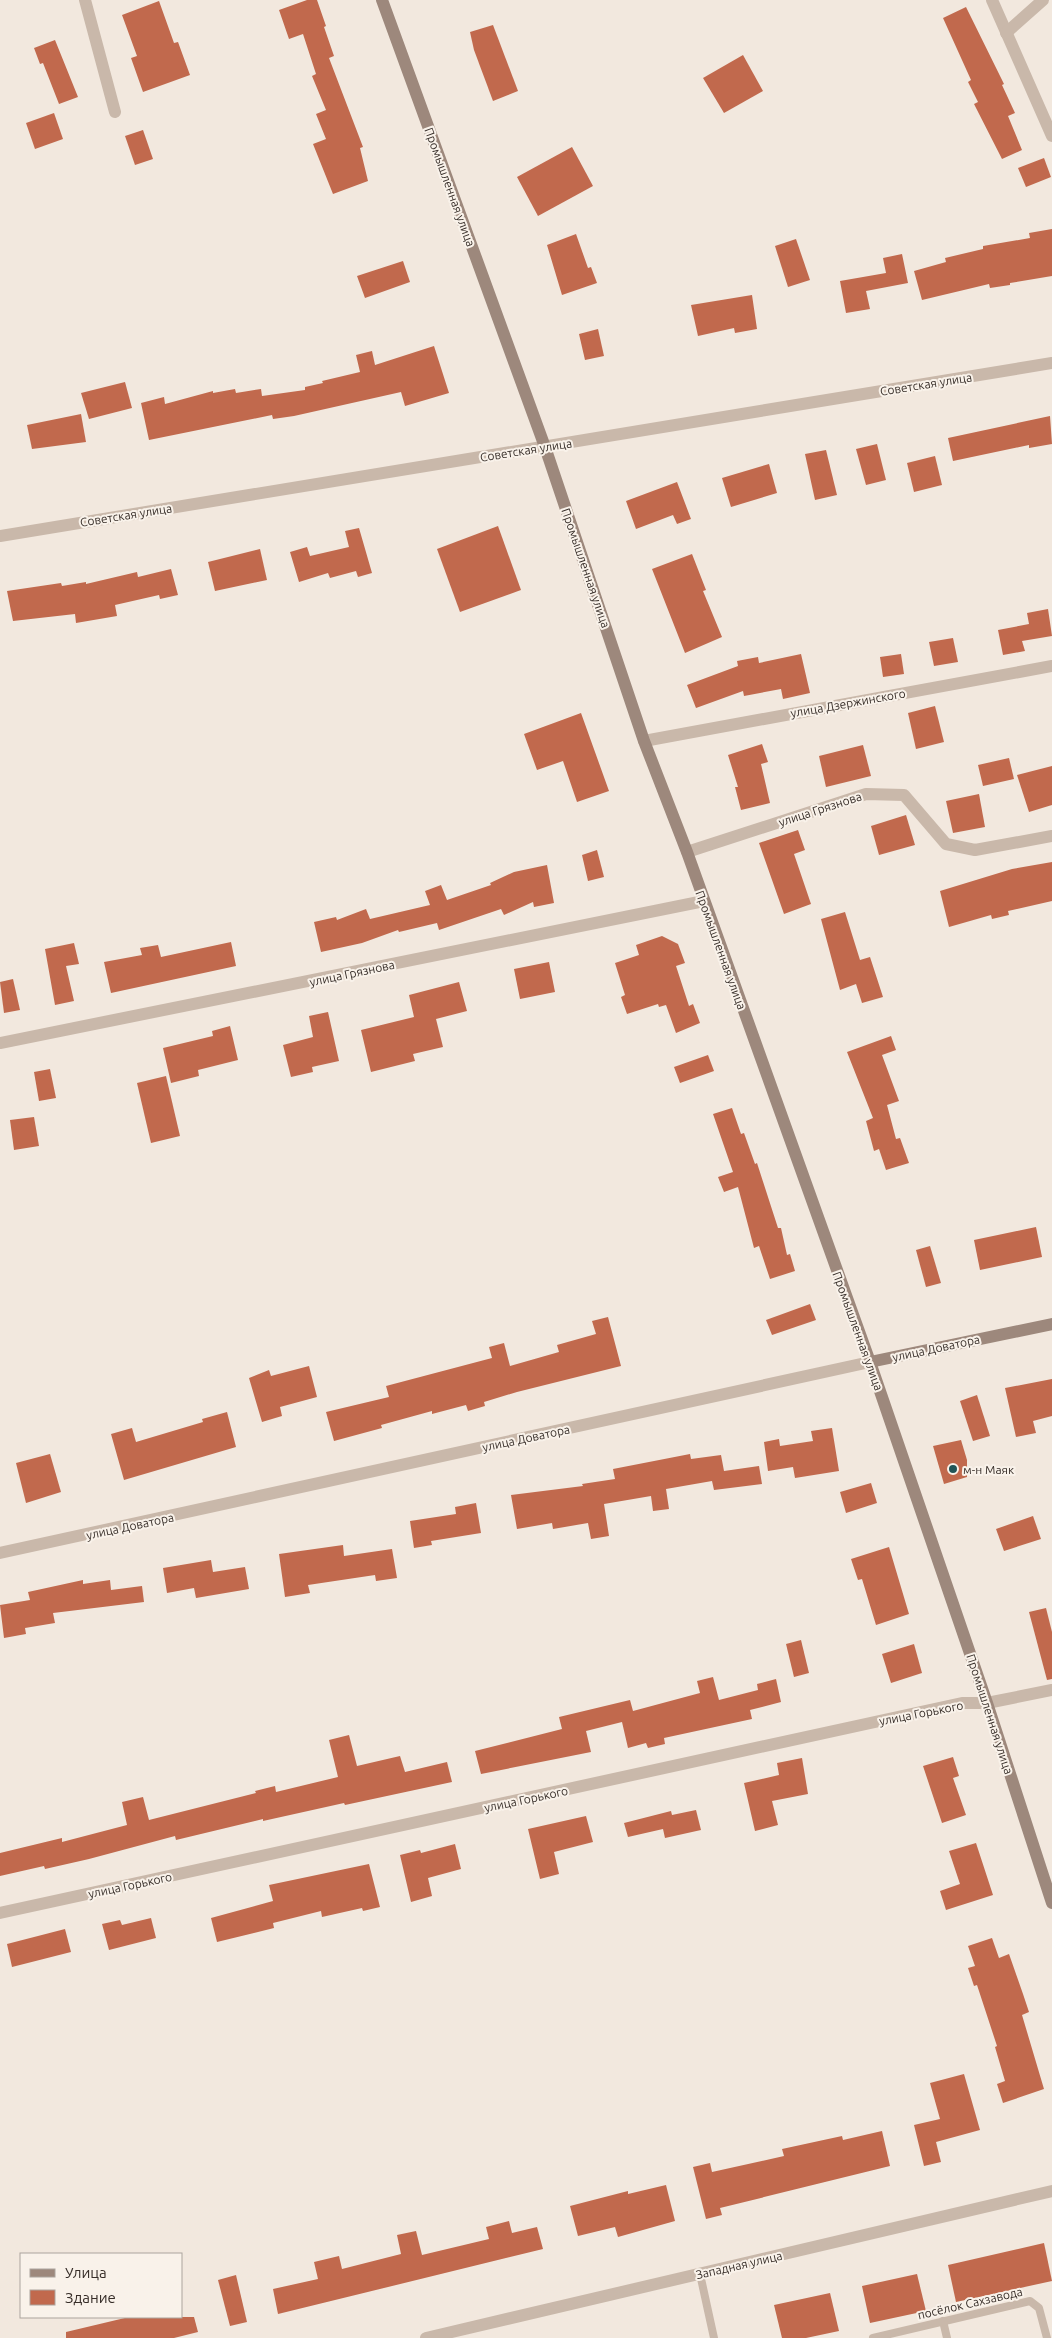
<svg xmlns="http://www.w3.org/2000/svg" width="1052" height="2338" viewBox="0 0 1052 2338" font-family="Ubuntu,sans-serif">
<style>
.building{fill:#c1694d}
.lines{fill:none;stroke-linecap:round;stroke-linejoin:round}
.service{stroke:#c9b8aa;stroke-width:8}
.minor{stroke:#c9b8aa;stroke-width:12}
.tertiary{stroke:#c9b8aa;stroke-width:12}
.secondary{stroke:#9d887c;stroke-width:12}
.poi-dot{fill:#205457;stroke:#f9f2ea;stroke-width:2}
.labels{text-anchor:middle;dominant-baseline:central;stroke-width:4;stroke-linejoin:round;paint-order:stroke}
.street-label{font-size:12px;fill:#372e29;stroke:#f9f2ea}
.poi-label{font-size:12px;fill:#372e29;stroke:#f9f2ea;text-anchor:start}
</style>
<rect width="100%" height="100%" fill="#f2e8de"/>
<!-- building -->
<g class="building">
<polygon points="307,0 317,0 326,26 324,27 334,56 329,58 363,147 360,148 368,181 333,194 313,144 326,139 316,114 326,110 312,76 316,74 303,34 289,39 279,10"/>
<polygon points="159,1 174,43 178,42 190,75 143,92 131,58 137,56 122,15"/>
<polygon points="966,7 1004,84 1002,85 1015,113 1008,116 1022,150 1002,159 974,104 978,102 968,82 971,80 943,18"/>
<polygon points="493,25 518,91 493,101 474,50 470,32"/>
<polygon points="55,40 78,97 59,104 43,63 40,64 34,48"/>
<polygon points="743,55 763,91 724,113 703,78"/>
<polygon points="54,113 63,139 35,149 26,123"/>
<polygon points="143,130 153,159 135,165 125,136"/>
<polygon points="572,147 593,186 538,216 517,177"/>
<polygon points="1044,158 1051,177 1026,187 1018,168"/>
<polygon points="1052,229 1052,276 1010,283 1010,285 990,288 989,284 922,300 914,271 946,262 945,258 983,249 983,246 1030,238 1029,233"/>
<polygon points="576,234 588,268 591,267 597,283 562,295 547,245"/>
<polygon points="796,239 810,280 788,287 775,246"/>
<polygon points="902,254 908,283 866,291 870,309 846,313 840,281 886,273 883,258"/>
<polygon points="403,261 410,282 365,298 357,276"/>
<polygon points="752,295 757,329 735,333 734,328 698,336 691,305"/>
<polygon points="598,329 604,356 585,360 579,334"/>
<polygon points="434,346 449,393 405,406 401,392 294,416 273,419 272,415 149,440 141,403 164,397 165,404 213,391 213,393 235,389 236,393 261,389 262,396 305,390 305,387 323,383 322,381 360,372 356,355 372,351 375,365"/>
<polygon points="125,382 132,408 89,419 81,393"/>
<polygon points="81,414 86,442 32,449 27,425"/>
<polygon points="1050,416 1052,444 1029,448 1029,445 953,461 948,438"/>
<polygon points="877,444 886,480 866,485 856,449"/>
<polygon points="826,450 837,495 815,500 805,454"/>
<polygon points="935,456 942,485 914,492 907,463"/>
<polygon points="769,464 777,493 731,507 722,478"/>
<polygon points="677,482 691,519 677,524 673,515 636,529 626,501"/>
<polygon points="498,526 521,590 460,612 437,549"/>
<polygon points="359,528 372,573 358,577 356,571 330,578 328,573 299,582 290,552 307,547 310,556 349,547 345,531"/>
<polygon points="260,549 267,580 215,591 208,562"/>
<polygon points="692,554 706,590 703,591 722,637 685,653 652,569"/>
<polygon points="171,569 178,595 160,599 159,595 115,605 117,616 76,623 75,614 13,621 7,591 61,583 62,586 86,582 86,584 137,572 138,577"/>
<polygon points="1048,609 1052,636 1022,641 1025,651 1003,655 998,630 1029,624 1027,613"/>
<polygon points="953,638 958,662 934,666 929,642"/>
<polygon points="801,654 810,693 783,699 781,689 744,696 743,691 696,708 687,685 738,666 737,661 758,657 759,663"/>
<polygon points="901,654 904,674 883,677 880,657"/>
<polygon points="935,706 944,742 916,749 908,713"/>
<polygon points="581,713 609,791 577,802 563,761 537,770 524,734"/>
<polygon points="762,744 768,762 761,764 770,803 741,810 735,787 738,787 728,755"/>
<polygon points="863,745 871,776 826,787 819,756"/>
<polygon points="1009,758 1014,779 983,786 978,765"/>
<polygon points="1052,766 1052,805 1029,812 1017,775"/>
<polygon points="979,794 985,827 953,833 946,801"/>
<polygon points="906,815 915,845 879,855 871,826"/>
<polygon points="798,830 805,850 794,854 811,904 784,914 759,843"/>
<polygon points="597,850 604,877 588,881 582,855"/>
<polygon points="1052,862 1052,901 1008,911 1009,915 992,919 991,915 949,927 940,891 1012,869"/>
<polygon points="547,865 554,903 534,907 533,902 504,915 501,909 439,930 437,923 399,932 398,930 362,943 321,952 314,922 336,917 337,920 366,909 370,919 430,905 425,891 441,885 447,900 491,885 490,883 514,872"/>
<polygon points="845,912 860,960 870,957 883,997 862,1003 856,984 840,990 821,919"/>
<polygon points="662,936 678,944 685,963 676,966 689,1006 693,1004 700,1023 676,1033 666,1005 659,1007 658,1004 627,1014 621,997 625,995 615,963 639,955 636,945"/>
<polygon points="231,942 236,966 111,993 104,962 142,955 140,948 158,945 161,957"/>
<polygon points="74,943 79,964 66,966 74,1001 55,1005 45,949"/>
<polygon points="549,962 555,992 520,999 514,969"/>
<polygon points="13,979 20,1010 4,1013 0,982"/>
<polygon points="459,982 467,1011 436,1019 443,1047 413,1054 415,1061 371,1072 361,1030 414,1017 409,995"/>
<polygon points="328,1012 339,1061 312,1067 313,1072 291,1077 283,1045 313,1037 309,1016"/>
<polygon points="230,1026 238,1060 198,1070 199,1076 171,1083 163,1048 213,1036 212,1031"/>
<polygon points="891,1036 896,1050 882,1055 899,1101 887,1105 896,1139 900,1138 909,1163 886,1170 879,1149 874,1151 866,1121 873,1118 847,1052"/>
<polygon points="708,1055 714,1071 680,1083 674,1067"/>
<polygon points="50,1069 56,1098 39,1101 34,1072"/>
<polygon points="166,1076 180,1136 151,1143 137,1083"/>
<polygon points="732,1108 741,1134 744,1133 755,1164 757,1163 778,1228 781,1228 787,1255 790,1254 795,1271 770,1279 759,1246 754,1248 738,1187 724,1192 718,1177 733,1172 713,1114"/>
<polygon points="34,1117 39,1146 14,1150 10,1120"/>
<polygon points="1036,1227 1042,1257 980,1270 974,1240"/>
<polygon points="930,1246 941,1283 926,1287 916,1250"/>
<polygon points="810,1304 816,1320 772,1335 766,1320"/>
<polygon points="608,1317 621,1366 517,1392 484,1402 485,1406 468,1411 466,1405 432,1414 432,1411 381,1425 382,1428 334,1441 326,1412 389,1397 386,1386 492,1358 489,1347 504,1343 510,1366 559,1352 557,1345 596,1334 592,1321"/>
<polygon points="309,1366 317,1397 280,1407 282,1416 262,1422 249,1378 269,1370 271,1376"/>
<polygon points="1052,1379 1052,1416 1033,1421 1036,1433 1016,1437 1005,1388"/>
<polygon points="977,1395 990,1436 973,1441 960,1401"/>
<polygon points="227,1412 236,1447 124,1480 111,1434 132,1428 136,1442 203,1422 202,1419"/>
<polygon points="832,1428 839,1471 795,1478 793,1467 768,1471 764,1442 779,1439 780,1446 813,1441 811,1431"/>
<polygon points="961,1440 967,1460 967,1477 944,1484 933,1446"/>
<polygon points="50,1454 61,1492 26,1503 16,1463"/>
<polygon points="690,1454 691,1459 721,1455 724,1471 759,1466 762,1484 714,1490 712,1481 666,1489 669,1509 653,1511 651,1496 604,1504 609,1536 591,1539 588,1523 553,1529 552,1523 517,1529 511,1495 583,1486 582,1484 615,1479 613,1469"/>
<polygon points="871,1483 877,1503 846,1513 840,1492"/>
<polygon points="476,1503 481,1533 431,1541 432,1545 414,1548 410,1521 456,1514 455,1507"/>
<polygon points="1033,1516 1041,1539 1004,1551 996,1529"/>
<polygon points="343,1545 344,1556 392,1549 397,1578 376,1581 375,1575 308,1585 310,1593 285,1597 279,1554"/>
<polygon points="889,1547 909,1614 876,1625 862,1579 858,1580 851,1559"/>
<polygon points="211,1560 213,1572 245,1567 249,1589 196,1598 194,1588 167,1593 163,1568"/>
<polygon points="83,1580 83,1584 110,1580 111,1590 142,1586 144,1602 53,1613 55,1623 25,1628 26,1634 4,1638 0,1605 30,1600 28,1592"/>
<polygon points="1046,1608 1052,1632 1052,1679 1047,1680 1029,1612"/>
<polygon points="801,1640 809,1673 794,1677 786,1644"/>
<polygon points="914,1644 922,1673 891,1683 882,1654"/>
<polygon points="713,1677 719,1700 758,1690 757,1684 776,1679 781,1702 750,1710 752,1719 664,1738 665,1744 648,1748 646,1743 628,1748 622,1722 586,1731 591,1752 481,1774 475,1751 562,1729 559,1717 630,1700 633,1711 700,1693 697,1681"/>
<polygon points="349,1735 357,1766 400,1756 405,1772 447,1762 452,1782 345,1805 344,1803 263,1821 263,1819 176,1840 175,1836 89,1859 45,1869 44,1866 0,1876 0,1853 62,1838 62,1842 127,1825 122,1802 143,1797 149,1820 256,1793 255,1791 275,1786 276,1792 338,1777 329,1740"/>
<polygon points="953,1757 959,1776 953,1778 966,1815 942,1823 923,1766"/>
<polygon points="802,1758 808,1794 772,1801 778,1825 755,1831 744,1783 779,1775 777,1763"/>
<polygon points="696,1810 701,1830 665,1838 663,1829 628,1837 624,1823 671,1811 672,1815"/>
<polygon points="586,1816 593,1842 554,1852 559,1874 540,1879 528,1829"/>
<polygon points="976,1843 993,1895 946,1910 940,1891 960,1884 949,1851"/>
<polygon points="455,1844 461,1869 428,1878 432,1896 411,1902 400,1855 420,1850 421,1853"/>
<polygon points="369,1864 380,1907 363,1911 362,1908 322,1917 321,1911 273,1923 274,1928 217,1942 211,1918 273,1901 269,1885"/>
<polygon points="151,1918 156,1938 109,1950 102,1924 120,1920 122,1925"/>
<polygon points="65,1929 71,1952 12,1967 7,1944"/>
<polygon points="992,1938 999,1958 1009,1954 1023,1994 1029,2012 1022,2015 1044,2089 1003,2103 997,2084 1005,2081 995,2047 997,2046 977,1985 974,1986 968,1968 975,1966 968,1946"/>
<polygon points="964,2074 980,2130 936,2142 941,2162 924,2166 914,2125 940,2119 930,2083"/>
<polygon points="882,2131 890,2166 720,2208 722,2215 706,2219 693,2167 710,2163 712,2172 784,2156 782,2149 842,2136 843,2140"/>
<polygon points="666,2185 675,2221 618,2237 615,2227 578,2236 570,2206 628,2191 628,2194"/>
<polygon points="509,2221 512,2233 537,2227 543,2249 278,2314 273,2289 318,2279 314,2262 339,2256 342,2269 401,2254 397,2235 416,2231 422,2255 489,2239 486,2227"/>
<polygon points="1044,2243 1052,2281 956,2302 948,2265"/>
<polygon points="917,2274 926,2311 870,2323 862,2286"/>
<polygon points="236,2275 247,2322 230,2326 218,2280"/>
<polygon points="830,2293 839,2331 806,2338 782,2338 774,2305"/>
<polygon points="129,2317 194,2317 198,2332 174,2338 66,2338 66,2332"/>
</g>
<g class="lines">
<!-- service -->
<g class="service">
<polyline points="700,2274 714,2338"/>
<polyline points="943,2321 947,2338"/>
<polyline points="873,2338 1030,2301 1039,2308 1047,2338"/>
</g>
<!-- minor -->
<g class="minor">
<polyline points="85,0 115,112"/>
<polyline points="992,0 1052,136"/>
<polyline points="1006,33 1043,0"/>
<polyline points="644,741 1052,666"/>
<polyline points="687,852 866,794 904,795 946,844 975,850 1052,836"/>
<polyline points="0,1043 704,901"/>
<polyline points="0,1913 962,1703 987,1703 1052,1690"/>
</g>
<!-- tertiary -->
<g class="tertiary">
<polyline points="0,536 1052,363"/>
<polyline points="0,1553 870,1362"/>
<polyline points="426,2338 1052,2191"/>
</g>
<!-- secondary -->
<g class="secondary">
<polyline points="382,0 545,447 644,741 687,852 870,1362 987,1703 1052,1903"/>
<polyline points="870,1362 1052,1324"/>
</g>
</g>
<!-- markers -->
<circle class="poi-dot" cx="953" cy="1469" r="5"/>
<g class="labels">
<!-- street labels -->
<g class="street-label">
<text transform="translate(450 187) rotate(70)">Промышленная улица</text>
<text transform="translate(926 384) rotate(-9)">Советская улица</text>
<text transform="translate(526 450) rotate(-9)">Советская улица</text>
<text transform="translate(126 515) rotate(-9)">Советская улица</text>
<text transform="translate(586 568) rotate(71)">Промышленная улица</text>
<text transform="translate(848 703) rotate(-10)">улица Дзержинского</text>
<text transform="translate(820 809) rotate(-18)">улица Грязнова</text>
<text transform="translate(721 950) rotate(70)">Промышленная улица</text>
<text transform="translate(352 973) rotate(-12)">улица Грязнова</text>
<text transform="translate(858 1331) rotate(70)">Промышленная улица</text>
<text transform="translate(936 1348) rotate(-12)">улица Доватора</text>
<text transform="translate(526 1438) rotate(-12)">улица Доватора</text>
<text transform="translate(130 1526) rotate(-12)">улица Доватора</text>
<text transform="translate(921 1713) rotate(-11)">улица Горького</text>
<text transform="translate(990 1714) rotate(72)">Промышленная улица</text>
<text transform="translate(526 1799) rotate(-12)">улица Горького</text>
<text transform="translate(130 1885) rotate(-12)">улица Горького</text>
<text transform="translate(739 2265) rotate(-13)">Западная улица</text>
<text transform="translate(970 2303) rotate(-13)">посёлок Сахзавода</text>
</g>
<!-- poi labels -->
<g class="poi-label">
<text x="963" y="1469">м-н Маяк</text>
</g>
</g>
<!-- legend -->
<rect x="20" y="2253" width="162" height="65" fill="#f9f2ea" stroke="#aba49d"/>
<rect x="30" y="2269" width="25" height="8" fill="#9d887c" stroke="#aba49d"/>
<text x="65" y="2278" font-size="15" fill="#372e29">Улица</text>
<rect x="30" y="2290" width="25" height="15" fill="#c1694d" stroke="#aba49d"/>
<text x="65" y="2303" font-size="15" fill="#372e29">Здание</text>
</svg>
